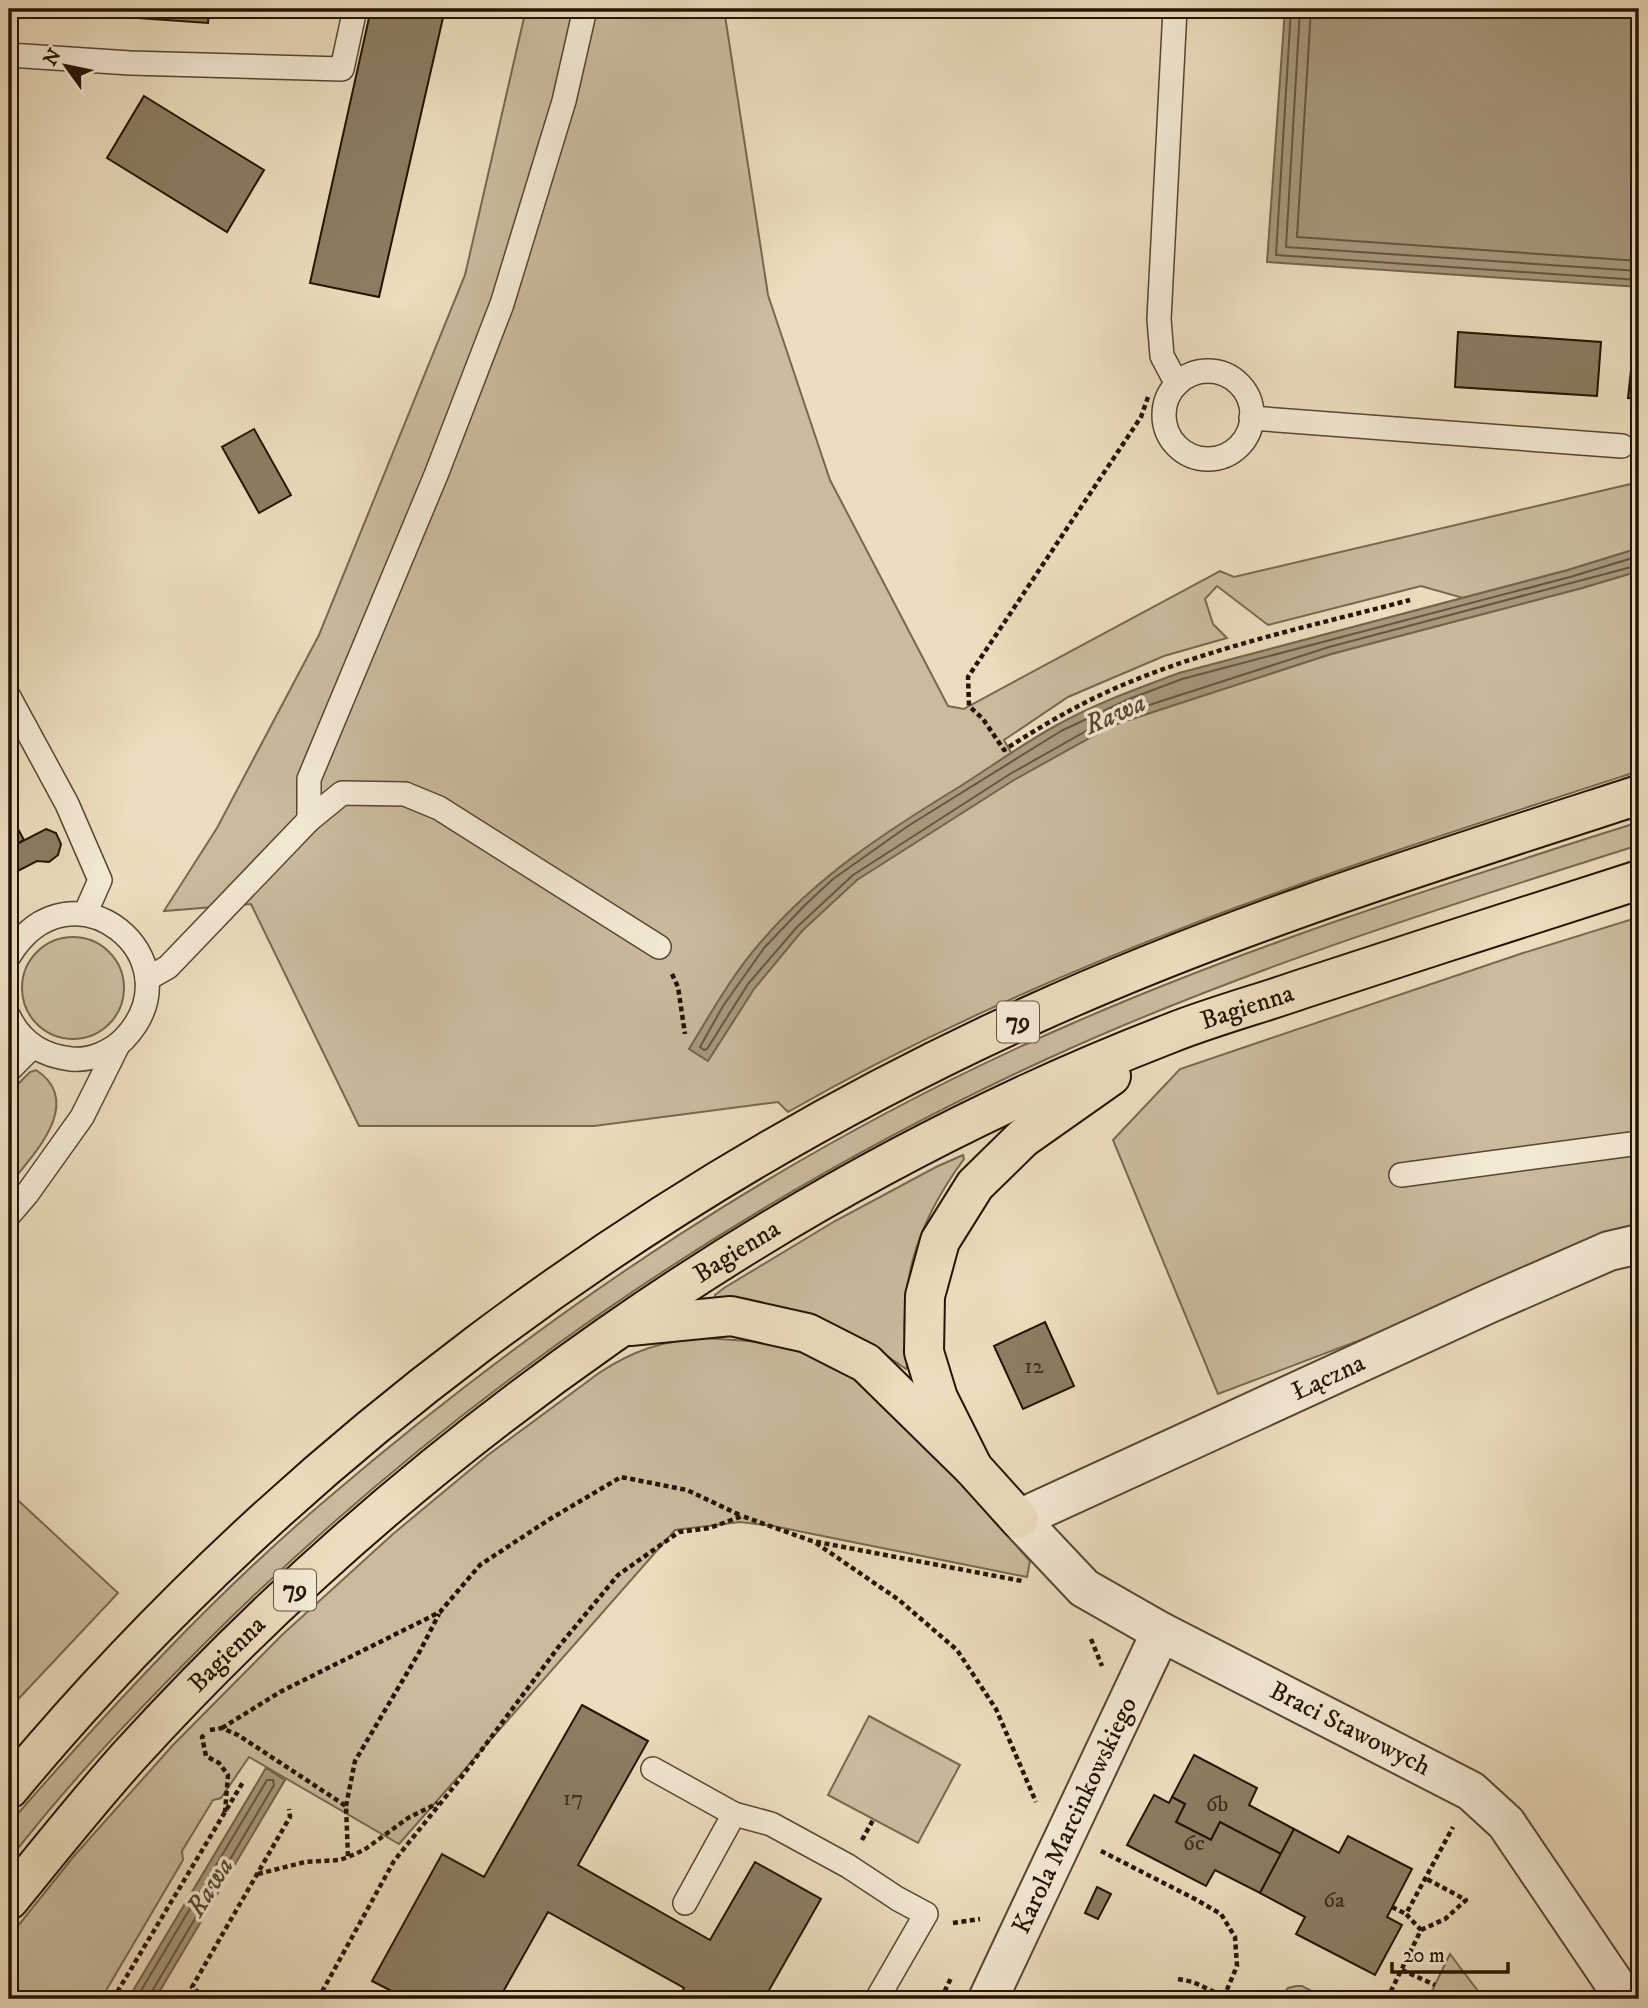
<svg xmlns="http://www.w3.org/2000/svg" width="1648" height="2008" viewBox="0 0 1648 2008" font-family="'IM FELL DW Pica',serif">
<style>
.green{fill:#cabb9e;stroke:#786850;stroke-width:2}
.water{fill:#a8997e;stroke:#74644c;stroke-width:2}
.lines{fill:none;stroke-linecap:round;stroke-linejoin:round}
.shore{stroke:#665640;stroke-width:2}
.building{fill:#8c7d63;stroke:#251401;stroke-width:2}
.lane-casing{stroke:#574630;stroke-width:26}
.street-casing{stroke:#574630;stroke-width:42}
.primary-casing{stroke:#251401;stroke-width:42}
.path{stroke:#251401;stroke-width:4.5;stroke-dasharray:5 3.5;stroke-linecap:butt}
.lane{stroke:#f3e9d5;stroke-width:23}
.street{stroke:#f3e9d5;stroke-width:38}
.primary{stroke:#ecddbe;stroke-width:38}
.labels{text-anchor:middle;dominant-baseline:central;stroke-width:7;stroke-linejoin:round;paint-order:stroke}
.number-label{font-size:23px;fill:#3f2e1a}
.shield{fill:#f3e9d5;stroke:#635441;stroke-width:2}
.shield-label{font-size:24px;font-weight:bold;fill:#251401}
.street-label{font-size:26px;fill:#251401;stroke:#f3e9d5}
.water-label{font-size:28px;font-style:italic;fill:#594933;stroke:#f3e9d5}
</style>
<rect width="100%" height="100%" fill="#ecddbe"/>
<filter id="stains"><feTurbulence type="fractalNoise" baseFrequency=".00286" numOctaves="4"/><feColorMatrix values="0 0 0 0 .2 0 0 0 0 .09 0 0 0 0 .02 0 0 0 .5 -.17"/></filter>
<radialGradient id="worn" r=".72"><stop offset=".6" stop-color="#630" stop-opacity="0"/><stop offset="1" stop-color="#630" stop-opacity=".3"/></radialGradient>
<!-- green -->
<g class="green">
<path d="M526,9h198l44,286 62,185 118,226 16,3 5,-3 251,-135 14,6 405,-95v66l-71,22 -105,28 -42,-12 -153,39 -51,-39 -12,13 8,25 14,14 -63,18 -96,41 -64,43 19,34 90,-49 218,-71 251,-66 57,-17v200c-293,95 -582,187 -851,341l-10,-10 -184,24h-235l-108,-222 -87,7 53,-83 102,-193 146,-360z"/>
<path d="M1639,822v23c-199,63 -400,126 -590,213 -313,144 -599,341 -843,584 -69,69 -137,140 -197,218v-36l5,-6c98,-112 200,-223 313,-319 227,-194 470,-356 744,-475 185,-81 377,-141 568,-202z"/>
<polygon points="1639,917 1639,1234 1218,1394 1113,1140 1180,1069 1523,953"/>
<circle cx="73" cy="988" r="51"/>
<path d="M36,1070c49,32 -2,84 -27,115v-92l21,-21z"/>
<path d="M963,1155l1,4c-48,65 -67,126 -57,207l-1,3 -22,-15 -169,-55v-4l9,-7 111,-67 101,-54z"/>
<path d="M704,1338l59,4 30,7 28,11 39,21 50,46 120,134 -3,16 -254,-51 -33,-4 -65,8 -276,314 -150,-87 -28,41 -8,2 -31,51 1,9 -82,139h-92v-62l65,-81 99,-111 109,-110 111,-101 95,-79 111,-82c33,-22 65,-33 105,-35z"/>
<polygon points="9,1492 118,1593 9,1709"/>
<polygon points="869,1716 960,1765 918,1843 828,1795"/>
<polygon points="1450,1954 1484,1999 1428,1999"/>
<polygon points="1296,1986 1302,1986 1327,1999 1280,1999 1288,1988"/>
</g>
<!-- water -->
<g class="water">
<polygon points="1285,9 1639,9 1639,287 1267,262"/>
<path d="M1639,548v23l-57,17 -251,66 -218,71 -99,55 -157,100 -55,51 -48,58 -46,72 -19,-12c22,-36 43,-74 71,-106 56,-66 125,-111 199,-156 33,-21 65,-44 98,-62 39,-22 82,-37 122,-52l389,-103z"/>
<polygon points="266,1768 285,1780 155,1999 128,1999"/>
</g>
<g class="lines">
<!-- shore -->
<g class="shore">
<polyline points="1291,9 1276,255 1639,280"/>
<polyline points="1300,9 1286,247 1639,271"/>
<polyline points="1311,9 1297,237 1639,261"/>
<polyline points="1639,556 1570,577 1182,679 1129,699 1061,731 908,826 833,879 805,905 764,948 723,1006 700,1047 704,1050 707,1049 748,984 797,927 853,875 1010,774 1109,718 1329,647 1639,565"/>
<polyline points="136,1999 267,1780 273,1780 274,1785 151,1993 149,1999"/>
</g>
</g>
<!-- building -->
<g class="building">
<polygon points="9,9 209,9 208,23"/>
<polygon points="371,9 445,9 379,297 310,283"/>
<polygon points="144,96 264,170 227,232 107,158"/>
<polygon points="1458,332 1601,342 1597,396 1455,387"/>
<polygon points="1631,370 1639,370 1639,399 1628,398"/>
<polygon points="254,429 291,495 259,513 222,447"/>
<polygon points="18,829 24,840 9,848 9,834"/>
<polygon points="46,829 56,833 61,844 58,855 49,862 37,861 14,873 9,863 9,848"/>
<polygon points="1045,1322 1074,1386 1023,1409 994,1346"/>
<polygon points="582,1705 648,1741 578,1865 710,1940 755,1862 821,1899 764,1999 678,1999 684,1988 548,1912 499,1999 407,1999 372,1981 442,1854 484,1877"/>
<polygon points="1194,1755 1257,1788 1249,1805 1294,1829 1281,1854 1220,1822 1211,1840 1176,1822 1185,1804 1172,1797"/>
<polygon points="1154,1795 1169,1803 1172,1797 1185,1804 1176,1822 1211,1840 1220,1822 1281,1854 1260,1893 1215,1870 1206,1886 1127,1845"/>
<polygon points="1294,1829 1339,1853 1348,1836 1412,1869 1387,1917 1402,1925 1375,1975 1296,1934 1305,1917 1260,1893"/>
<polygon points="1097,1887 1111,1894 1098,1919 1085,1913"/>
</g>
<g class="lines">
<defs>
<g id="lane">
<polyline points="585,9 564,101 502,304 436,475 309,779 309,820 342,793 405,794 439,808 659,947"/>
<polyline points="1175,9 1159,319 1162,356 1177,384"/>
<polyline points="9,55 130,63 342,69 355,9"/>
<circle cx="1208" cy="415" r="44"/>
<polyline points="1251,418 1622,446"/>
<polyline points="9,697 67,804 100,880 85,914"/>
<path d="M9,956c62,-102 191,3 115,83 -13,13 -34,22 -53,20 -28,-3 -50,-17 -62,-42"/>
<polyline points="147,979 168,967 309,820"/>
<polyline points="9,1070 32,1047"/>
<polyline points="1401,1175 1639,1143"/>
<polyline points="9,1215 27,1194 82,1117 118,1045"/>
<polyline points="653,1769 734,1814 771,1824 848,1866 898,1899 926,1914 877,1999"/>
<polyline points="685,1903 734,1814"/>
</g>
<g id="street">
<path id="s1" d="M988,1999l173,-367"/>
<path id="s2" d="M1625,1999l-119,-176 -35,-32 -310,-159 -77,-44 -65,-69 471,-216 119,-52 30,-7"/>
</g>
<g id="primary">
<polyline points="630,1326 731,1316 807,1333 866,1363 973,1468 1019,1519"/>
<polyline points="973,1468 938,1398 924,1352 925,1296 940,1241 975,1185 1023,1138 1111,1076"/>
<path d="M9,1789c273,-329 636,-599 1025,-775 196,-89 401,-153 605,-219"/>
<path id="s3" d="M9,1900c39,-48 78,-97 120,-144 280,-308 653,-573 1042,-723 43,-17 88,-29 131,-44 112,-37 225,-73 337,-109"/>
</g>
</defs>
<!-- lane casing -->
<use href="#lane" class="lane-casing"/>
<!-- street casing -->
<use href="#street" class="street-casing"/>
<!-- primary casing -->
<use href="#primary" class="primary-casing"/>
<!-- path -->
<g class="path">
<path d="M1148,397l-7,20 -173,260 1,29 14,13 21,31c39,-25 78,-48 121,-66 91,-38 190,-59 285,-84"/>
<polyline points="672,974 678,987 685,1034"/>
<polyline points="816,1543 899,1600 957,1650 996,1709 1036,1802"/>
<polyline points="1091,1639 1102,1666"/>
<polyline points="222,1728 280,1692 440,1612 480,1565 550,1519 621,1477 687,1490 742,1516"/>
<polyline points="210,1730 222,1728 238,1735 346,1806 348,1857"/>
<polyline points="204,1735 202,1737 206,1756 219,1763 228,1775 225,1812"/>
<polyline points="346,1806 355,1761 420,1651 439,1614"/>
<polyline points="862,1840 873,1820"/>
<polyline points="1101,1851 1195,1899 1221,1914 1235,1937 1237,1966 1223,1999"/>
<polyline points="258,1874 305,1862 340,1860 348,1857 364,1850 408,1818 438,1803"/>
<polyline points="1392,1907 1406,1914"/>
<polyline points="953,1923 980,1919"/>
<polyline points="1421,1930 1445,1919 1466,1900 1425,1878"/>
<polyline points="1402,1970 1435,1985"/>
<polyline points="1178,1979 1193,1982 1225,1997"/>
<polyline points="113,1999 243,1782"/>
<polyline points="203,1999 204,1997 192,1987 290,1817 289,1809"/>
<polyline points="318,1999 394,1861 460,1779 560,1645 618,1575 679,1532 710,1528 742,1516 812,1541 1022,1581"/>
<polyline points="941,1999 951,1978"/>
<polyline points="1288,1999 1297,1996 1305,1999"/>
<polyline points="1387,1999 1421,1930 1406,1914 1453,1827"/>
</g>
<!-- lane -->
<use href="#lane" class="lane"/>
<!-- street -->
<use href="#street" class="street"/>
<!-- primary -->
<use href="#primary" class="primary"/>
</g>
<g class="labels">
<!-- number labels -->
<g class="number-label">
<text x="1034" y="1366">12</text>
<text x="573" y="1798">17</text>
<text x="1217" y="1804">6b</text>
<text x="1194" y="1843">6c</text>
<text x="1334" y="1900">6a</text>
</g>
<!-- shield labels -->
<g class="shield">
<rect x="997" y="1001.5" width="42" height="41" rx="5"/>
<rect x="274" y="1569.5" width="42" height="41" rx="5"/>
</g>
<g class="shield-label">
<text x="1018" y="1022">79</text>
<text x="295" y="1590">79</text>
</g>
<!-- street labels -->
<g class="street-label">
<text stroke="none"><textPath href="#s3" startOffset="1547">Bagienna</textPath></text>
<text stroke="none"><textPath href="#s3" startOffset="980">Bagienna</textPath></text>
<text stroke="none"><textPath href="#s2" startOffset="1132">Łączna</textPath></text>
<text stroke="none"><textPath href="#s3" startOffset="329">Bagienna</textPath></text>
<text transform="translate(1350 1729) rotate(27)">Braci Stawowych</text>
<text stroke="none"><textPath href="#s1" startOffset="203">Karola Marcinkowskiego</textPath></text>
</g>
<!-- water labels -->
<g class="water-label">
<text transform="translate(1115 714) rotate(-24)">Rawa</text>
<text transform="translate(210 1887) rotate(-58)">Rawa</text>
</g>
</g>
<!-- margin -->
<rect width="1648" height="2008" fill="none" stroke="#ecddbe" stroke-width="35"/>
<rect x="10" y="10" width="1627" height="1987" fill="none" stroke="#251401" stroke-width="3.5"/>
<rect x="18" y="18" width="1613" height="1973" fill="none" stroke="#251401" stroke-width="2"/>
<!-- north arrow -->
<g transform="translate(66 66) rotate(303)" stroke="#f3e9d5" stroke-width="5" paint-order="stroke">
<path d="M0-5L12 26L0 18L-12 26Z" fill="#251401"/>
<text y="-10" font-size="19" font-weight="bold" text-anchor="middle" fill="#251401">N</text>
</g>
<!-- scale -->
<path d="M1392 1962v10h116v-10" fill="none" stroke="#251401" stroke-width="3.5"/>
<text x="1403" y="1962" font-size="21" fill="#251401" stroke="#f3e9d5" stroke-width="5" paint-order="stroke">20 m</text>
<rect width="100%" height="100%" filter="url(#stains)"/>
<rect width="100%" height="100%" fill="url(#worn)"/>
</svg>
